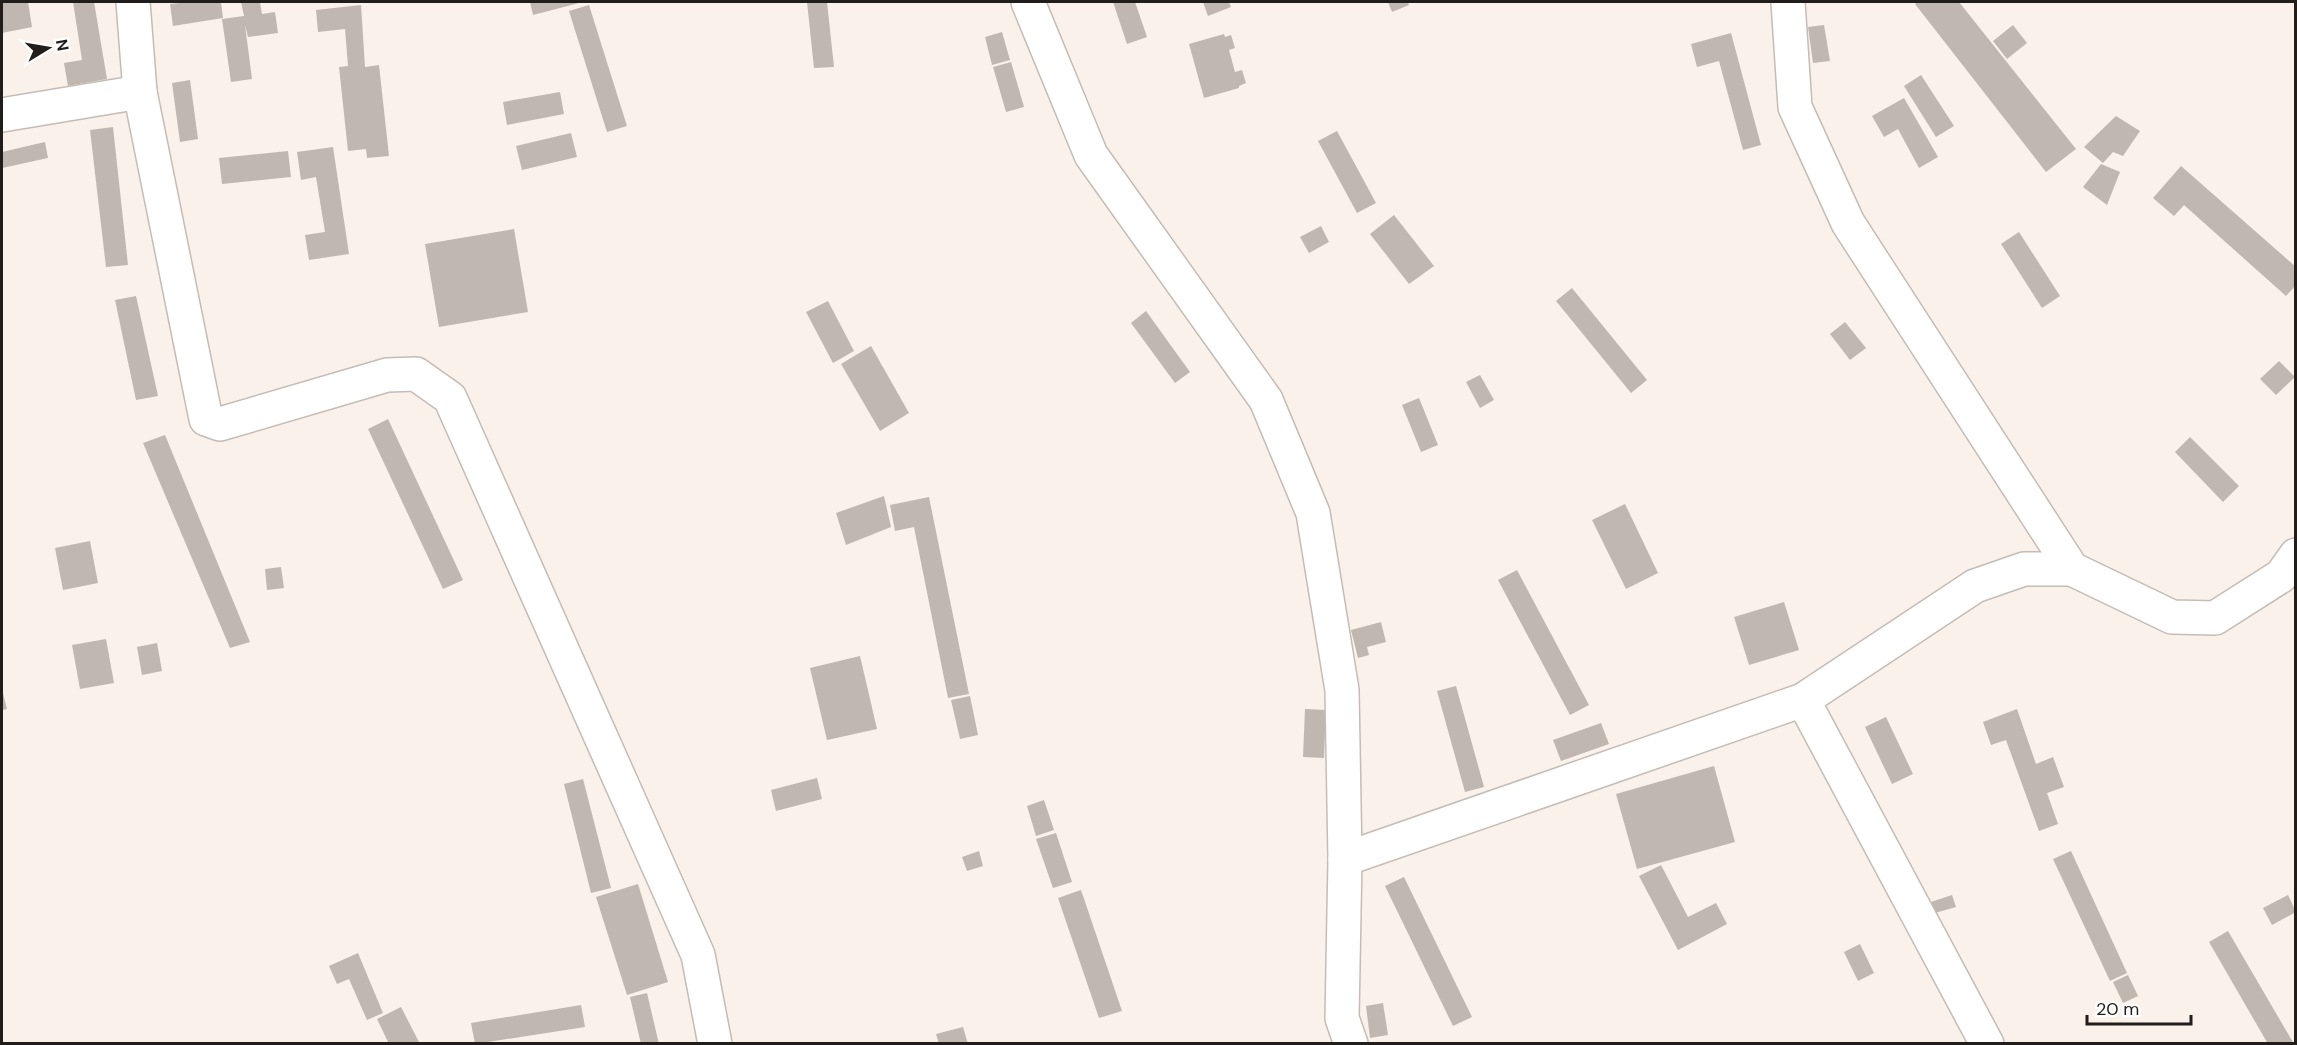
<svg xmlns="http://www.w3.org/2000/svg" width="2297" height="1045" viewBox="0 0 2297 1045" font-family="'DM Sans',sans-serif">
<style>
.building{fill:#c0b7b0}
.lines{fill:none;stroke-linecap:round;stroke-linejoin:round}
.minor-casing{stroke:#c5bcb5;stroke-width:36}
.minor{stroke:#fff;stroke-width:33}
</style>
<rect width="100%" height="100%" fill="#faf1ea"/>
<!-- building -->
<g class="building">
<polygon points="2,2 28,2 32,27 2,33"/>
<polygon points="73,2 94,2 107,79 68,86 64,63 82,60"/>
<polygon points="189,2 221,2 223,18 173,26 170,4"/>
<polygon points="241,2 260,2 262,14 275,12 278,33 248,37 245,25 252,79 231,82 222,19 244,16"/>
<polygon points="530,2 583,2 533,15"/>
<polygon points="807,2 827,2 834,67 814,68"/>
<polygon points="1113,2 1135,2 1147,37 1127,44"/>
<polygon points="1203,2 1229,2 1231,7 1208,16"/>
<polygon points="1388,2 1408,2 1409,5 1392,12"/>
<polygon points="1918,2 1959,2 2076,149 2046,172 1915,4"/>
<polygon points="361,5 365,67 379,65 389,156 367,158 366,149 348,151 339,67 348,66 345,29 318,32 316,10"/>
<polygon points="589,5 627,126 607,132 569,11"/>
<polygon points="1824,25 1830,61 1813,63 1808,27"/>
<polygon points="2013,25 2027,43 2007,59 1993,41"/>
<polygon points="1002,32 1010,60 992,65 985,37"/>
<polygon points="1731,33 1761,145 1743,150 1719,61 1697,67 1691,44"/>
<polygon points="1224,34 1225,37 1231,35 1235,48 1229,50 1235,72 1242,70 1246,83 1239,86 1239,88 1204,98 1189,44"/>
<polygon points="1011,62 1024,107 1006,112 993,67"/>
<polygon points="1921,75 1954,126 1936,137 1904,86"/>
<polygon points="190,80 198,139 180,142 172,83"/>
<polygon points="560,92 564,114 507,125 503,102"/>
<polygon points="1904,98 1938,157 1919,168 1898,129 1884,137 1872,116"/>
<polygon points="2116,116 2140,131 2123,156 2113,152 2103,163 2084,147"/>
<polygon points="113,127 128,265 106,267 90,130"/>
<polygon points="1337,131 1376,203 1357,213 1318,141"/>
<polygon points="571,133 577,157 522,170 516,146"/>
<polygon points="45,142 48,158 2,168 2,152"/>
<polygon points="333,147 349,254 309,260 305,235 325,232 316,177 301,180 297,152"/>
<polygon points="288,151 291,177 222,184 219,158"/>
<polygon points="2101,164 2120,172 2107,205 2083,187"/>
<polygon points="2181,166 2296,267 2296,285 2286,296 2184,205 2174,216 2153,198"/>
<polygon points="1394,215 1434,266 1409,284 1370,234"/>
<polygon points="1321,226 1329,242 1309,253 1300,237"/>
<polygon points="514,229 528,312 439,327 425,244"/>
<polygon points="2019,232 2060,296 2042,308 2001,244"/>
<polygon points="1572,288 1647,380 1631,393 1556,301"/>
<polygon points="136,296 158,396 136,400 115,300"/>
<polygon points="828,301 854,351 833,363 806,312"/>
<polygon points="1146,311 1190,372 1175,383 1131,323"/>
<polygon points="1845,322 1866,348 1850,360 1830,334"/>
<polygon points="871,346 909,413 880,431 841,364"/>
<polygon points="2279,361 2295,377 2276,395 2260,379"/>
<polygon points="1480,375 1494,400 1480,408 1466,382"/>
<polygon points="1419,398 1438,445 1421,452 1402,405"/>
<polygon points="388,419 463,580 443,589 368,429"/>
<polygon points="165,435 250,642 230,648 143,443"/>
<polygon points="2190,437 2239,486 2223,502 2175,452"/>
<polygon points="884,496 891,527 846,545 836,513"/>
<polygon points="929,497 969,694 948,698 914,527 895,531 890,505"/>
<polygon points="1625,504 1658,573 1626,589 1592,520"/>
<polygon points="90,541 98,583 63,590 55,548"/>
<polygon points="281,567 284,588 267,590 265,569"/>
<polygon points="1517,570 1589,705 1570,715 1498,580"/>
<polygon points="1784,602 1799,650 1749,665 1734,617"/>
<polygon points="1381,622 1386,642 1367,647 1369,655 1358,658 1351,630"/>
<polygon points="106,639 114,683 80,689 72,645"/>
<polygon points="157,643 162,671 142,675 137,647"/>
<polygon points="860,656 877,729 827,740 810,668"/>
<polygon points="1456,686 1484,787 1465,792 1437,691"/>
<polygon points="2,693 3,693 7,709 2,710"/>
<polygon points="970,696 978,735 960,739 951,700"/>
<polygon points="1305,709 1326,710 1324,758 1303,757"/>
<polygon points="2017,709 2036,764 2053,757 2064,787 2047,793 2058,824 2039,831 2006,740 1991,745 1983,722"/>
<polygon points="1886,717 1913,774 1892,784 1865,727"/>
<polygon points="1601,723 1609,744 1561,761 1553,740"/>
<polygon points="1714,766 1735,842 1637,869 1616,794"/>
<polygon points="817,778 822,799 776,811 771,790"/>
<polygon points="583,779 611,888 591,893 564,784"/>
<polygon points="1044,800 1054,830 1036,836 1027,806"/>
<polygon points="1056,833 1072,882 1053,888 1036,839"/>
<polygon points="979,851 983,866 967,871 962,857"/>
<polygon points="2071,851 2127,973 2110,981 2053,859"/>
<polygon points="1661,865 1688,917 1716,903 1727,924 1678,950 1639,876"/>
<polygon points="1404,877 1472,1017 1453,1026 1385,886"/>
<polygon points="638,884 668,982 627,995 596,897"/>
<polygon points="1081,890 1122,1011 1099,1018 1058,898"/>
<polygon points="1952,895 1956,907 1935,913 1931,902"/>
<polygon points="2288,895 2296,912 2272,925 2263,908"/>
<polygon points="2228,931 2294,1044 2268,1044 2209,942"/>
<polygon points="1860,944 1874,973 1858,981 1844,952"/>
<polygon points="358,953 383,1013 367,1020 349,979 337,984 329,966"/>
<polygon points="2128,975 2138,996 2123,1003 2113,982"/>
<polygon points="647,993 659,1044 641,1044 630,997"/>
<polygon points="1383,1003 1388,1035 1370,1038 1366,1006"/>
<polygon points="581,1005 585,1027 475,1044 471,1023"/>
<polygon points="401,1007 420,1044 389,1044 377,1019"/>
<polygon points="963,1027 968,1044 939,1044 936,1034"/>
</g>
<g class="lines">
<defs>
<g id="minor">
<polyline points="133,2 140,92 206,419 220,424 387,375 416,374 450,398 698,955 715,1044"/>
<polyline points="1028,2 1091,155 1266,400 1313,513 1342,690 1345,859 1342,1018 1351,1044"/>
<polyline points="1788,2 1795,107 1848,223 2072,569"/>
<polyline points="2,115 140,92"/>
<polyline points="1803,700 1987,1044"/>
<polyline points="1345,859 1803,700 1975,586 2024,569 2072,569 2172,617 2215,618 2281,576 2296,555"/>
</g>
</defs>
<!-- minor casing -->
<use href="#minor" class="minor-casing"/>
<!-- minor -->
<use href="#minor" class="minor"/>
</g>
<!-- border -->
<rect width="2297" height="1045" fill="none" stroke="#201d1a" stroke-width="6"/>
<!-- north arrow -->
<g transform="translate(48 48) rotate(79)" stroke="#ffffff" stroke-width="4.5" paint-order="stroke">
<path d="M0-4.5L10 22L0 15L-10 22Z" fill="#201d1a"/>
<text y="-9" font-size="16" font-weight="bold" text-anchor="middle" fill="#201d1a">N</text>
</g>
<!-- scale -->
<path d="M2087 1015v9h104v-9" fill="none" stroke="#201d1a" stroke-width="3"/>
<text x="2096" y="1015" font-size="18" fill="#201d1a" stroke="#ffffff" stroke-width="4.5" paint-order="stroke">20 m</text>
</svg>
